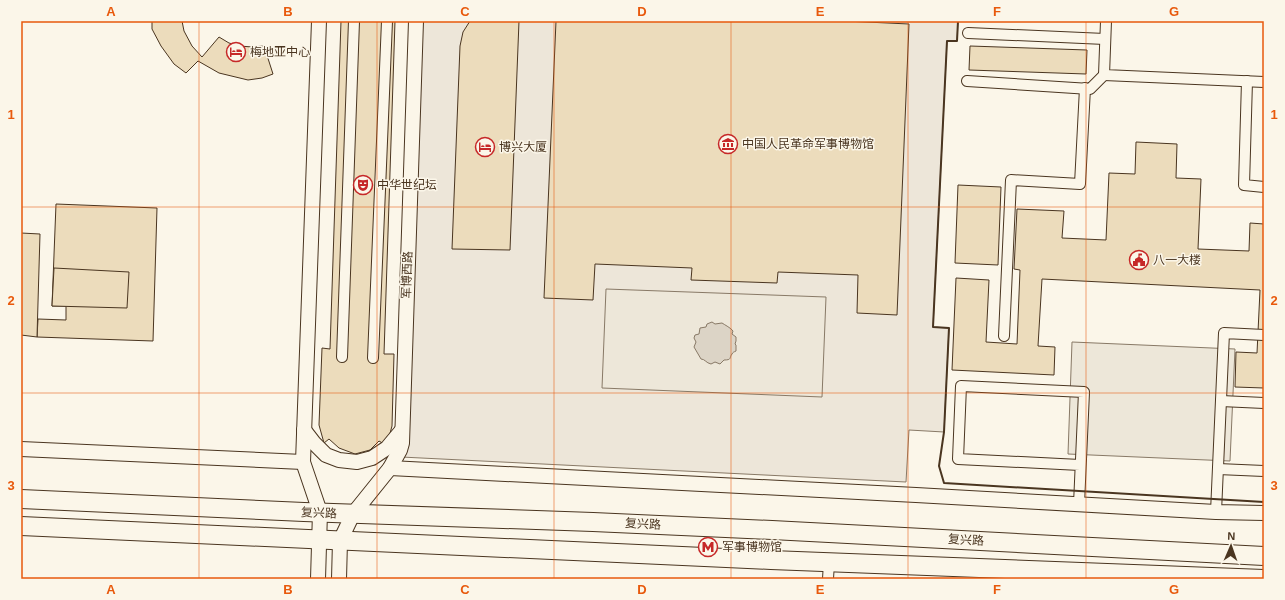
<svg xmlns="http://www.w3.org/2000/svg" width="1285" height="600" viewBox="0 0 1285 600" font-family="Helvetica,'Noto Sans SC',sans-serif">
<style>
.green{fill:#ede6d9;stroke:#887966}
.parking{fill:#ede7d9;stroke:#887966}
.water{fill:#dcd4c6;stroke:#887966}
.building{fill:#ecdcbc;stroke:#4a3520}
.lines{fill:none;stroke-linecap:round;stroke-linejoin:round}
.street-casing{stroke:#4a3520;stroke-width:12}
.secondary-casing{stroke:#4a3520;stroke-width:16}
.highway-casing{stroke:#4a3520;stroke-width:20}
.street{stroke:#fbf6e9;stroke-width:10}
.secondary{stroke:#fbf6e9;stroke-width:14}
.highway{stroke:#fbf6e9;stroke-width:18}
.wall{stroke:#4a3520;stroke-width:2}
.grid{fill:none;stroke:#e8590c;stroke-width:1;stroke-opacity:0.55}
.labels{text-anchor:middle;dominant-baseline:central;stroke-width:3;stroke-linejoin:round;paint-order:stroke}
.poi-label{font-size:12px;fill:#4a3520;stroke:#fbf6e9;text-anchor:start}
.street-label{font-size:12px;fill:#4a3520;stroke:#fbf6e9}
.neatline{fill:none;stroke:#e8590c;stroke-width:1.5}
.grid-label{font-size:13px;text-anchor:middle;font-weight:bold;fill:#e8590c}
</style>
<rect width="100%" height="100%" fill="#fbf6e9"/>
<!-- green -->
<polygon class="green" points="422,21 958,21 957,41 947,41 933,327 949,328 944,432 909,430 906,482 401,457"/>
<!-- parking -->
<g class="parking">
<polygon points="606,289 826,297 822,397 602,388"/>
<polygon points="1072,342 1235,349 1230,461 1068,454"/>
</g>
<!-- water -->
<path class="water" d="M712,322l3,2 7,-1c3,2 9,5 11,8l-1,3 4,3v4l-1,3 1,1v6c-2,1 -3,1 -4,3 -3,4 0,6 -8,6l-4,4 -5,-2 -4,2c-5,-1 -6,-5 -10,-5l-7,-12 2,-5 -2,-4 1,-3 4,-1 1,-6 6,-1 1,-3z"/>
<!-- building -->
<g class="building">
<polygon points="152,21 182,21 184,31 192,46 202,57 219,37 229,43 240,46 252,47 264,46 273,74 262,78 248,80 219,73 198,61 186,73 174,64 161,46 152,29"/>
<polygon points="341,21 395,21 384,354 394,354 392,426 389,437 384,444 379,441 370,450 355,454 339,448 329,439 324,443 319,425 322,348 330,349"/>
<polygon points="470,21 519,21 510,250 452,249 460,46 463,32"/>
<polygon points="556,21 845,21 909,24 897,315 857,313 858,275 778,272 777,283 691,280 692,268 595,264 593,300 544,298"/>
<polygon points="970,46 1087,50 1086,74 969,70"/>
<polygon points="1136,142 1177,144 1176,178 1201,179 1198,249 1249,251 1250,223 1264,224 1264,388 1235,387 1236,352 1257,353 1260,290 1042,279 1038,346 1055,347 1054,375 952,370 956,278 989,280 986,342 1017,344 1020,270 1014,269 1017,209 1064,211 1062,238 1106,240 1109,173 1135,174"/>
<polygon points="958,185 1001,187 998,265 955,263"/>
<polygon points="56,204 157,208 153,341 37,337 38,319 66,320 66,306 52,306"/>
<polygon points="21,233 40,234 37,337 21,335"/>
<polygon points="54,268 129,272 127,308 52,306"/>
</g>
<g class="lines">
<defs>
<g id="street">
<polyline points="1106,21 1104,75 1264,82"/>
<polyline points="968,33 1105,39"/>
<polyline points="967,81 1090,89 1104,75"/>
<polyline points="1247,81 1244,185 1264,187"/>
<polyline points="1004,336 1011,180 1080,184 1085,88"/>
<polyline points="342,357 354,21"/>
<polyline points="373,358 387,21"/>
<polyline points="1221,401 1264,403"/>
<polyline points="1218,469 1264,471"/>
<polyline points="1079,504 1084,392 961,386 958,459 1080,465"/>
<polyline points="1216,512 1224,333 1264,335"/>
<polyline points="828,579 829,562"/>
</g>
<g id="secondary">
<polyline points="304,430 314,443 326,455 339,460 357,462 372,458 387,448 402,430"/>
<polyline points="21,449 303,462"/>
<polyline points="390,468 916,495 1216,512 1264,513"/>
<polyline points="318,579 320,512 303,462 319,21"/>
<polyline points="339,579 340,541 353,514 390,468 400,450 402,443 416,21"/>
</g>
<g id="highway">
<polyline points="21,499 304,512 593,522 772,530 1264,556"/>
<polyline points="21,526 771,560 1264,579"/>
</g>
</defs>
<!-- street casing -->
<use href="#street" class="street-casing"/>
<!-- secondary casing -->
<use href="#secondary" class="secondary-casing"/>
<!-- highway casing -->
<use href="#highway" class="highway-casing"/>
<!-- street -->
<use href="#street" class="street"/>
<!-- secondary -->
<use href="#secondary" class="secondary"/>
<!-- highway -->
<use href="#highway" class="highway"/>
<!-- wall -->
<polyline class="wall" points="958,21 957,41 947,41 933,327 949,328 944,432 939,466 944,483 1264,502"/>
</g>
<!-- grid -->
<path class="grid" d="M199,21v558M377,21v558M554,21v558M731,21v558M908,21v558M1086,21v558M21,207h1243M21,393h1243"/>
<!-- icons -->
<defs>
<symbol id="hotel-ring" viewBox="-11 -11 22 22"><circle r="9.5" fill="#fbf6e9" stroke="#c62828" stroke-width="1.5"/><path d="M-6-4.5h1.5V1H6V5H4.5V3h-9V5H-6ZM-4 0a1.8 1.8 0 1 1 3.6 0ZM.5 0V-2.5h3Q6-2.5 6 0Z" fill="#c62828"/></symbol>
<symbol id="museum-ring" viewBox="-11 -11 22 22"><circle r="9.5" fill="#fbf6e9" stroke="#c62828" stroke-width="1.5"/><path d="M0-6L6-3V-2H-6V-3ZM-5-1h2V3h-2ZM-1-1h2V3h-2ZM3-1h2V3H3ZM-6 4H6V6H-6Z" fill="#c62828"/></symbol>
<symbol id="theatre-ring" viewBox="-11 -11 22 22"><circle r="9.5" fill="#fbf6e9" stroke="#c62828" stroke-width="1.5"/><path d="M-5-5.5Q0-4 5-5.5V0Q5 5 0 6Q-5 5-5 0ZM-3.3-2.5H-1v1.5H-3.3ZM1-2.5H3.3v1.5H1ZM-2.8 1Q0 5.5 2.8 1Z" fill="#c62828"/></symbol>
<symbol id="civic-ring" viewBox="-11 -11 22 22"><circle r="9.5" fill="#fbf6e9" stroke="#c62828" stroke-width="1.5"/><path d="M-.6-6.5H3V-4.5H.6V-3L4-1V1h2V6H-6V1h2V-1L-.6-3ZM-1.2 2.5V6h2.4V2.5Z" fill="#c62828"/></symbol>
<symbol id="metro-ring" viewBox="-11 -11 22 22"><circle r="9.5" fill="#fbf6e9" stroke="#c62828" stroke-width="1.5"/><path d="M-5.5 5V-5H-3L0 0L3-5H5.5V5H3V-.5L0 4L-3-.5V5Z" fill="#c62828"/></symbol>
</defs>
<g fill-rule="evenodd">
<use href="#hotel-ring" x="225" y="41" width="22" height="22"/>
<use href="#museum-ring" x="717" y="133" width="22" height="22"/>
<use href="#hotel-ring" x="474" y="136" width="22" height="22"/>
<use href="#theatre-ring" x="352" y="174" width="22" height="22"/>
<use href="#civic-ring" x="1128" y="249" width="22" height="22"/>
<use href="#metro-ring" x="697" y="536" width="22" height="22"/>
</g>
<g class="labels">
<!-- poi labels -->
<g class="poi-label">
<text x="250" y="52">梅地亚中心</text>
<text x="742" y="144">中国人民革命军事博物馆</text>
<text x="499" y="147">博兴大厦</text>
<text x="377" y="185">中华世纪坛</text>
<text x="1153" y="260">八一大楼</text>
<text x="722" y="547">军事博物馆</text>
</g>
<!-- street labels -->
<g class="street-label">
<text transform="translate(407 275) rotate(-88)">军博西路</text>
<text transform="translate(319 513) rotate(2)">复兴路</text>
<text transform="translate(643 524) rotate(3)">复兴路</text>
<text transform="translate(966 540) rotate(3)">复兴路</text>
</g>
</g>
<!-- border -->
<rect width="1285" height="600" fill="none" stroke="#fbf6e9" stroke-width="44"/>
<!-- north arrow -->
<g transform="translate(1231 546) rotate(2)" stroke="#fbf6e9" stroke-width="3" paint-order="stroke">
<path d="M0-3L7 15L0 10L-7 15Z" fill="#4a3520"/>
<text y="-6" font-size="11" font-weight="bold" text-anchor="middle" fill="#4a3520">N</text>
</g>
<rect x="22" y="22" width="1241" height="556" class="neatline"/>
<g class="grid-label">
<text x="111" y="16">A</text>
<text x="288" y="16">B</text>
<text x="465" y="16">C</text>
<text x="642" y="16">D</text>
<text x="820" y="16">E</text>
<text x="997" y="16">F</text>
<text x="1174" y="16">G</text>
<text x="11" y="119">1</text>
<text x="1274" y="119">1</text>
<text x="11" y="305">2</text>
<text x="1274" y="305">2</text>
<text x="11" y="490">3</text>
<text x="1274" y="490">3</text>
<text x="111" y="594">A</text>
<text x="288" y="594">B</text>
<text x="465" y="594">C</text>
<text x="642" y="594">D</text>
<text x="820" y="594">E</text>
<text x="997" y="594">F</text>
<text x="1174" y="594">G</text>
</g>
</svg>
